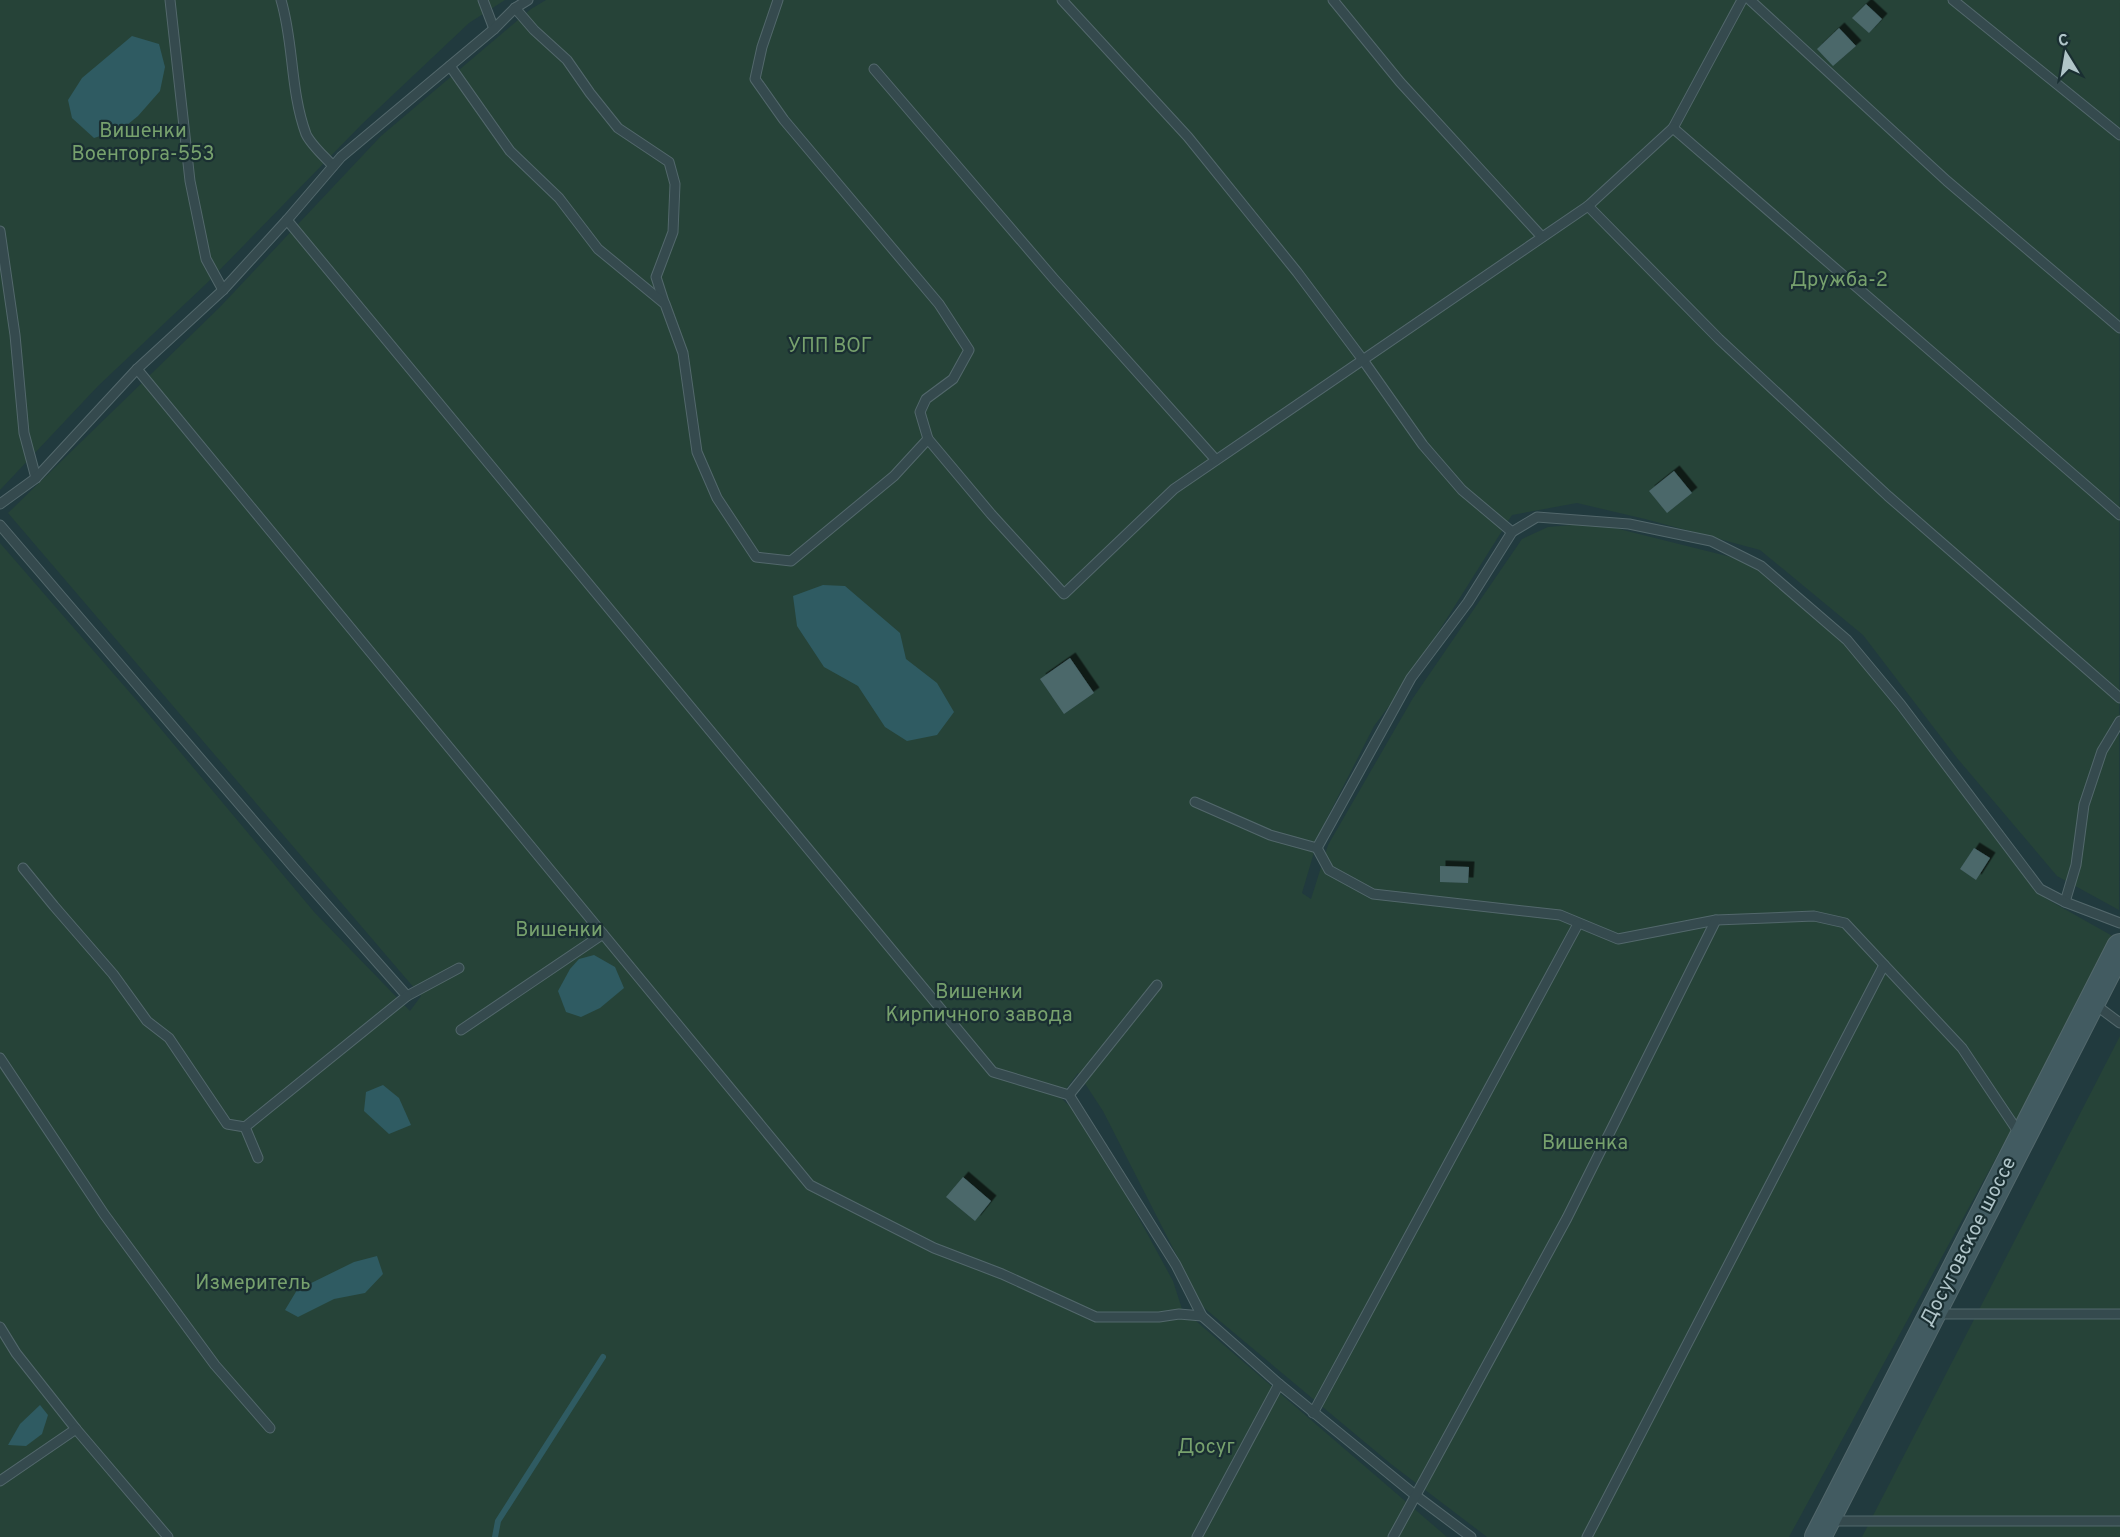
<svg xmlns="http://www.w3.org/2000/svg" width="2120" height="1537" viewBox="0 0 2120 1537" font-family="Overpass,sans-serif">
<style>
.green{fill:#264338}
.water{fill:#2f5b62}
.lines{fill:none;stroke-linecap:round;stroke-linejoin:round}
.stream{stroke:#2f5b62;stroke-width:6}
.building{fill:#4b676b;filter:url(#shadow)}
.lane-casing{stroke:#53686c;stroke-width:11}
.secondary-casing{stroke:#53686c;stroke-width:28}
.lane{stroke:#354a4e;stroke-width:9}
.secondary{stroke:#425b61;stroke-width:26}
.labels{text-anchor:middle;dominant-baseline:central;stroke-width:4.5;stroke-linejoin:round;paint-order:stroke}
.park-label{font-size:20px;fill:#77a16d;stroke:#1a2f32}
.street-label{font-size:20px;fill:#b0c5c9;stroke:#1a2f32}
</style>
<defs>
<filter id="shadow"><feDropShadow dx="5.5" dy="-5.5" stdDeviation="0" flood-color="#0009"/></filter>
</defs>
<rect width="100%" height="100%" fill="#213a3e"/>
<!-- green -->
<g class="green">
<polygon points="0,0 505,0 469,23 362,124 207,283 98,386 0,490"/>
<polygon points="546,0 2120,0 2119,910 2057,876 1957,758 1863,635 1760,550 1645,519 1577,503 1512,515 1405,685 1374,726 1320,832 1302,893 1311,899 1328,845 1413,698 1522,539 1548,527 1595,523 1747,561 1850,649 2045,898 2116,938 1789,1537 1487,1537 1391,1464 1203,1307 1103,1111 1078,1073 1060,1097 1087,1123 1173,1281 1182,1309 1447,1537 0,1537 0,543 145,710 315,913 410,1011 421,996 8,513 220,307 381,136 531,9"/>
<polygon points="2120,1036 2120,1537 1862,1537"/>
</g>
<!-- water -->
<g class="water">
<polygon points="132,36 159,44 165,67 160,91 138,116 122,129 94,138 72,118 68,100 82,78"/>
<polygon points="823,585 845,586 900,633 906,659 937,683 954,712 937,735 907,741 885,727 858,686 824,667 797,626 793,596"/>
<polygon points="594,955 615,967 624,988 600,1008 581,1017 566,1012 558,991 570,969 579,959"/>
<polygon points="383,1085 399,1098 411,1125 389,1134 364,1111 366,1092"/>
<polygon points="377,1256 383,1274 365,1293 334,1299 298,1317 285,1310 297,1290 354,1262"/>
<polygon points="40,1405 48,1415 42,1434 26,1446 8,1445 20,1424"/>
</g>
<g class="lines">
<!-- stream -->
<polyline class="stream" points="495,1537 498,1521 603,1357"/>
</g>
<!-- building -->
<g class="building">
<polygon points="1866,4 1882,19 1869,33 1852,18"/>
<polygon points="1839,28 1856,46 1833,66 1817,49"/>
<polygon points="1674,471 1692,493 1667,513 1649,491"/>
<polygon points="1070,658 1094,693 1064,714 1040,679"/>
<polygon points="1974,848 1990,858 1976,880 1960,869"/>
<polygon points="1440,866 1469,867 1468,883 1440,882"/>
<polygon points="963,1177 991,1201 975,1221 946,1197"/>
</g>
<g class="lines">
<defs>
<g id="lane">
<polyline points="170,0 190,181 206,259 223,290"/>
<path d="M281,0c13,43 9,91 25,134 5,11 19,23 27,32"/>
<polyline points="483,0 494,29"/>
<polyline points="778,0 762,47 755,79 784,120 939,304 969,350 953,379 926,399 920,412 928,439"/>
<polyline points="1062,0 1188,137 1297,272 1363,360 1423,445 1462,490 1512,532"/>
<polyline points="1333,0 1400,82 1542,237"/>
<polyline points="1750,0 1947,181 2120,328"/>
<polyline points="1953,0 2120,135"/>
<polyline points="515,8 534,30 567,60 590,93 618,128 669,162 675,184 673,232 656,277 664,302"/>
<polyline points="450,66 510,151 559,198 598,249 665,304 683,353 697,452 717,498 756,557 791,561 894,476 928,439 991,514 1064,594 1174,489 1588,206 1673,128 1742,0"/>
<polyline points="874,69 1054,279 1216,460"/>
<polyline points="1673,128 2120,515"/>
<polyline points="1588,206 1719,339 1888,496 2120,698"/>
<polyline points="287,220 993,1072 1069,1095 1176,1265 1202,1316 1279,1384"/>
<polyline points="0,231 15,335 24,433 36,478"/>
<polyline points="137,369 810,1185 934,1248 1002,1274 1096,1317 1159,1317 1179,1314 1202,1316"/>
<polyline points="0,504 36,478 137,369 223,290 287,220 341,157 494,29 515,8 528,0"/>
<polyline points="0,525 294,868 407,996 459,968"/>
<polyline points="1195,802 1270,835 1317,848"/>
<polyline points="23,868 54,906 113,974 147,1021 169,1038 227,1124 245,1127"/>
<polyline points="2065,902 2076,865 2084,805 2102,751 2120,721"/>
<polyline points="2093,1003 2120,1023"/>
<polyline points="461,1030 603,934"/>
<polyline points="0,1058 104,1214 215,1365 270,1428"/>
<polyline points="1069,1095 1157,985"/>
<polyline points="2021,1136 1962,1048 1845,923 1814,916 1716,920 1618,939 1560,915 1373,894 1329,870 1317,848 1411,678 1468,602 1512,532 1537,517 1629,524 1711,541 1761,566 1847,640 1901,705 2040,889 2065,902 2120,923"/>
<polyline points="258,1158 245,1127 407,996"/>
<polyline points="1935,1314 2120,1314"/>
<polyline points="0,1327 16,1353 76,1429"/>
<polyline points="1313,1413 1578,924"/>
<polyline points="0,1481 76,1429 168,1537"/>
<polyline points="1829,1521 2120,1521"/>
<polyline points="1197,1537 1279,1384 1415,1495 1471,1537"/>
<polyline points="1393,1537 1567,1218 1716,920"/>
<polyline points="1587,1537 1884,965"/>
</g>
<polyline id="secondary" points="1818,1537 2120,947"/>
</defs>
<!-- lane casing -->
<use href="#lane" class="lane-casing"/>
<!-- secondary casing -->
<use href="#secondary" class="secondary-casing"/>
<!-- lane -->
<use href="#lane" class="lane"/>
<!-- secondary -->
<use href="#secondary" class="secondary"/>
</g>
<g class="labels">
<!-- park labels -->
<g class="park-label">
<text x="143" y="132">Вишенки<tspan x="143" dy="23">Военторга-553</tspan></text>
<text x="1839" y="281">Дружба-2</text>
<text x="830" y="347">УПП ВОГ</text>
<text x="559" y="931">Вишенки</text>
<text x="979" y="993">Вишенки<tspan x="979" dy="23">Кирпичного завода</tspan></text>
<text x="1585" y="1144">Вишенка</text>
<text x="253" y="1284">Измеритель</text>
<text x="1206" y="1448">Досуг</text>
</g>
<!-- street labels -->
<g class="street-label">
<text transform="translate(1969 1242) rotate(-63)">Досуговское шоссе</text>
</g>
</g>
<!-- north arrow -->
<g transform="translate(2066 54) rotate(349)" stroke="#1a2f32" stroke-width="4.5" paint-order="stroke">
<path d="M0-4.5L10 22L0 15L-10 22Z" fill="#b0c5c9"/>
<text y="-9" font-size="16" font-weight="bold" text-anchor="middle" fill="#b0c5c9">С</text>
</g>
</svg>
